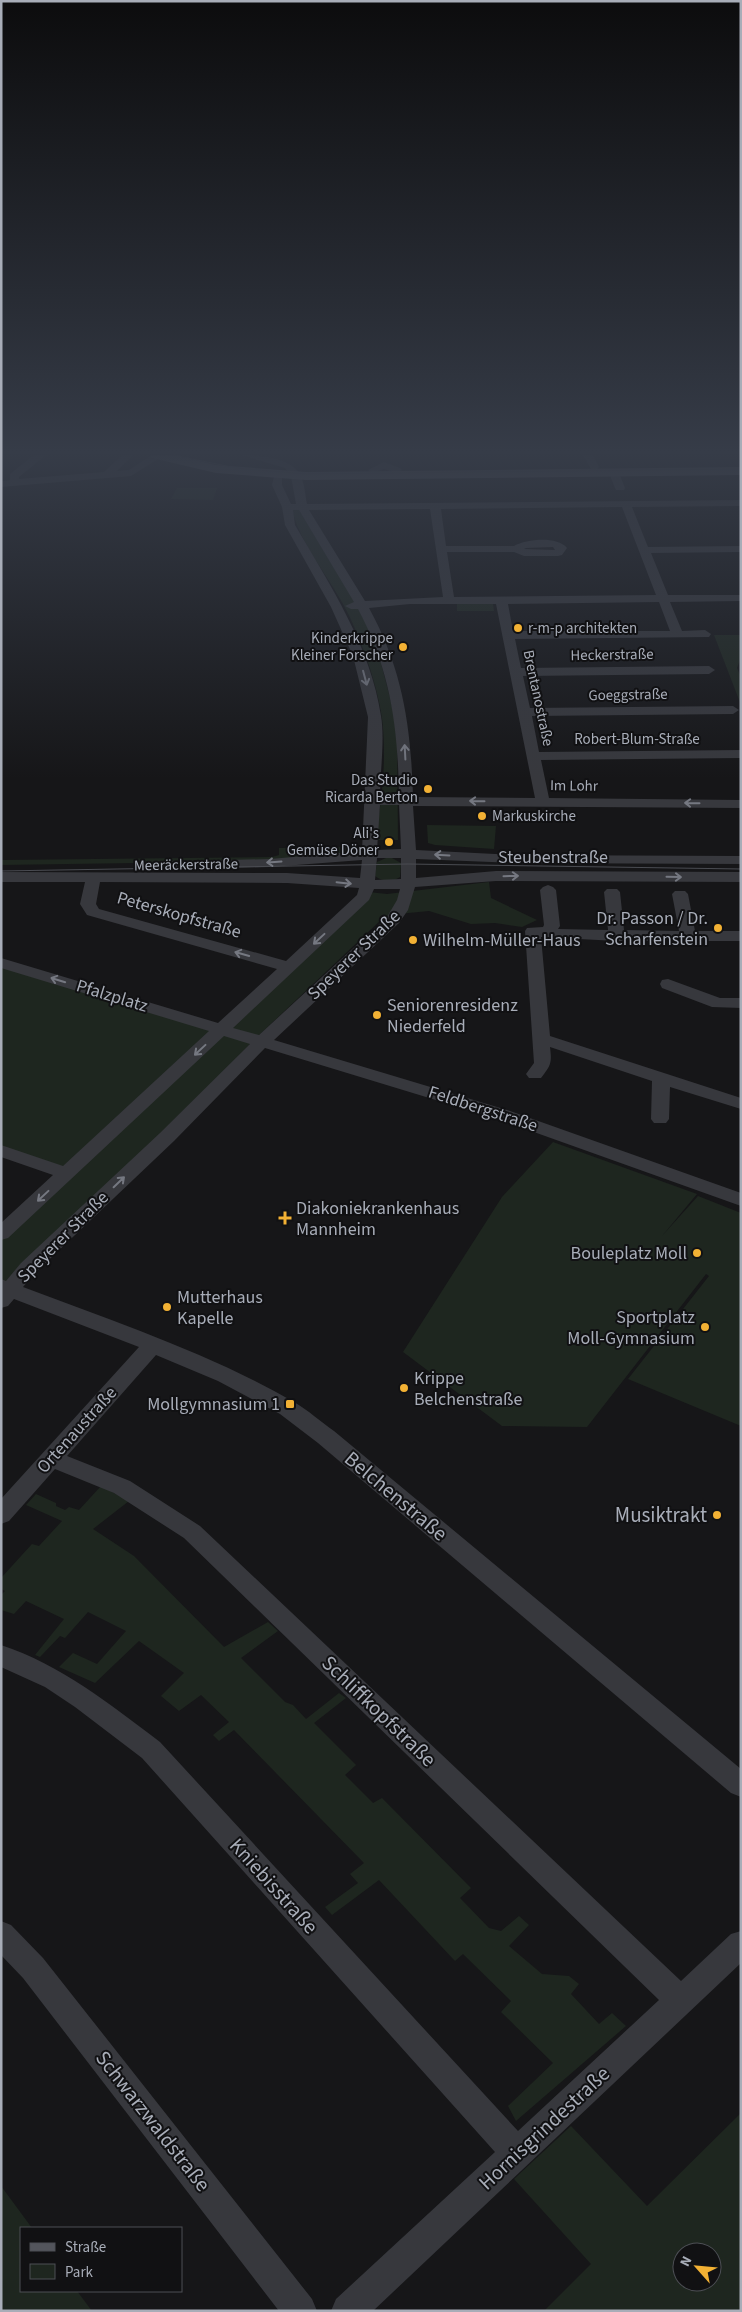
<svg xmlns="http://www.w3.org/2000/svg" width="742" height="2312" viewBox="0 0 742 2312" font-family="'Source Sans 3',sans-serif">
<style>
.green{fill:#1e261f;fill-rule:evenodd}
.lines{fill:none;stroke-linecap:round;stroke-linejoin:round}
.minor{fill:#37383d;fill-rule:evenodd}
.major{fill:#53555c;fill-rule:evenodd}
.tram{stroke:#4a4c52;stroke-width:1}
.oneway{stroke:#757881}
.poi-dot{fill:#f2b134;stroke:#111113;stroke-width:2}
.labels{text-anchor:middle;dominant-baseline:central;stroke-width:4;stroke-linejoin:round;paint-order:stroke}
.far-poi-label{font-size:15px;fill:#a8adb8;stroke:#111113;text-anchor:end}
.far-street-label{font-size:15px;fill:#a8adb8;stroke:#111113}
.street-label{font-size:18px;fill:#a8adb8;stroke:#111113}
.poi-label{font-size:18px;fill:#a8adb8;stroke:#111113;text-anchor:start}
.near-street-label{font-size:21px;fill:#a8adb8;stroke:#111113}
.near-poi-label{font-size:21px;fill:#a8adb8;stroke:#111113;text-anchor:end}
</style>
<rect width="100%" height="100%" fill="#161618"/>
<!-- green -->
<g class="green">
<polygon points="177,488 217,488 213,500 171,499"/>
<path d="M292,510h7l57,94 20,40 21,81 1,115h-23c7,-40 12,-82 7,-122 -5,-35 -22,-83 -39,-114 -17,-31 -42,-60 -51,-94z"/>
<polygon points="457,604 493,604 494,611 457,611"/>
<polygon points="714,635 741,635 741,657 737,668 741,677 741,705"/>
<polygon points="427,825 496,826 494,849 435,845 428,843"/>
<polygon points="353,847 355,852 269,861 1,865 1,860 272,857 279,855 279,848"/>
<path d="M386,858h6l9,5 -1,14c-7,5 -18,5 -25,-1l2,-14z"/>
<polygon points="489,882 491,898 537,920 522,927 495,923 471,924 429,911 398,914 383,918 257,1037 1,1301 1,1234 67,1174 1,1151 1,965 215,1030 368,892 387,894"/>
<polygon points="553,1142 697,1194 662,1236 698,1196 741,1213 741,1426 628,1379 709,1276 706,1274 587,1427 502,1426 403,1352 502,1197"/>
<polygon points="101,1486 129,1501 93,1529 134,1556 224,1647 268,1622 278,1631 241,1658 285,1702 293,1705 306,1719 339,1693 346,1698 314,1723 356,1765 345,1775 373,1803 382,1798 471,1888 460,1898 489,1928 501,1931 519,1916 529,1925 509,1946 542,1974 569,1976 579,1984 571,1994 599,2024 612,2013 626,2026 516,2121 508,2106 553,2063 501,2012 511,2001 463,1954 455,1961 379,1880 332,1915 325,1907 358,1883 350,1874 364,1863 234,1730 219,1741 213,1735 229,1722 201,1695 179,1711 161,1696 184,1673 139,1641 95,1683 59,1667 73,1653 97,1664 126,1631 88,1612 65,1638 60,1636 40,1657 35,1655 64,1619 26,1601 14,1614 1,1610 1,1595 5,1591 1,1589 1,1578 32,1544 39,1546 62,1521 26,1505 36,1494 56,1503 56,1506 65,1510 69,1507 79,1510"/>
<path d="M741,2113v198h-197l47,-47 -77,-85 57,-53 76,80zM682,2252h30v30h-30z"/>
<polygon points="1,2186 32,2228 21,2228 21,2291 77,2291 92,2311 1,2311"/>
</g>
<g class="lines">
<!-- minor -->
<g class="minor">
<polygon points="34,455 46,455 19,477 19,479 104,472 122,455 133,455 117,471 129,470 152,455 161,457 131,476 1,487 1,481 10,480 10,474"/>
<path d="M242,455c19,0 52,3 59,22 4,8 4,18 6,27l434,-4v6l-109,1 16,40 93,-1v6l-90,1 17,42h73v6l-71,1 12,29 23,-1 6,4 -2,3 -194,2 6,29 188,-2 6,4 -6,4 -186,2 7,32 203,-2 6,4 -6,4 -201,2 7,36 202,-2v8l-200,2 8,38 192,2v8l-328,-2 3,44 100,5 225,1v8l-225,-1 -100,-4v19l80,-7 245,1v10l-245,-1 -81,6 -7,23 -9,13 -125,117 233,70 234,83v13l-246,-88 -230,-70 -91,93 -139,132 -12,14c92,35 186,66 271,115 14,8 27,20 40,29l407,338v28l-10,-4 -413,-350 -38,-29 -62,-33 -62,-26 -89,101 63,25 70,45 481,455 50,-47 10,-3v32l-368,348h-42l5,-12 159,-147 -353,-394 -67,-51 -30,-20 -44,-20v-22c60,20 109,59 159,97l358,389 141,-131 -475,-462 -70,-45 -59,-24 -46,52 -8,3v-25l138,-152 -125,-48 -6,7 -7,2v-29l5,2 15,-18 139,-130 90,-89 -26,-8 -216,202 -7,2v-17l52,-48 -52,-18v-12l62,21 146,-135 -208,-63v-10l217,65 59,-54 -190,-54 -7,-11 5,-22h-84v-10l286,1 73,5 2,-18 -92,7 -120,3 -7,-4 7,-4 120,-3 92,-8 6,-134 -15,-61 -22,-49 -46,-82 -3,-18 -10,-22 2,-8h8v8l9,19h5l-5,-28 -6,-8zM622,507l34,88 -202,2 -7,-45h67l10,4h34l4,-1 5,-7c-10,-12 -40,-9 -53,-2h-68l-5,-37zM430,509l13,88 -78,4 -56,-91zM293,510h6l55,92 -9,4 6,3h7c33,62 40,119 41,188h-19c0,-24 5,-58 1,-81 -10,-69 -51,-131 -86,-191zM553,547l2,3 -31,-1 2,-1zM659,602l11,29h-157l-5,-27zM410,604h86l39,194 -122,-1c-2,-70 -10,-127 -44,-189zM380,805h19l2,44 -24,1zM377,858h24v21l-26,1zM100,882l187,1 72,5 -2,7 -71,66 -187,-52 -3,-5zM374,889h26l-3,11 -10,17 -128,118 -26,-7 136,-128z"/>
<polygon points="583,455 593,455 599,467 597,469 591,469"/>
<polygon points="384,462 400,468 402,470 397,473 384,469 373,473 368,470"/>
<polygon points="614,470 619,473 625,488 624,490 616,490 615,488 609,473"/>
<path d="M548,885l5,2 3,3 4,36 -2,3 50,1 -4,-38 3,-3h10l3,3 4,38 55,1 -7,-37 3,-3h10l3,3 7,37h46v10h-124l-76,-4 9,99 191,62v11l-71,-22 -1,32 -3,4h-12l-3,-4 1,-38 -102,-34c2,16 1,18 -9,31h-12l-3,-4 8,-11 -9,-132 2,-3 16,-1 1,-2 -4,-35 3,-3z"/>
<polygon points="668,979 720,998 741,998 741,1008 712,1007 662,988 660,984 662,980"/>
<polygon points="1,1921 11,1925 43,1958 312,2299 317,2311 279,2311 23,1978 1,1955"/>
</g>
<!-- major -->
<polygon class="major" points="150,455 174,455 216,465 306,472 741,467 741,475 306,480 216,473 152,458"/>
<!-- tram -->
<g class="tram">
<polyline points="173,455 236,468 306,474 741,469"/>
<polyline points="1,871 408,864 741,869"/>
</g>
</g>
<!-- one-way arrows -->
<defs><path id="oneway-shaft" d="M-6 0H5M1.5-3L5.5 0L1.5 3" fill="none" stroke-width="1.6" stroke-linecap="round" stroke-linejoin="round" transform="scale(1.25)"/></defs>
<g class="oneway">
<use href="#oneway-shaft" transform="translate(365 678) rotate(75)"/>
<use href="#oneway-shaft" transform="translate(405 752) rotate(-93)"/>
<use href="#oneway-shaft" transform="translate(477 801) rotate(-179)"/>
<use href="#oneway-shaft" transform="translate(692 803) rotate(-179)"/>
<use href="#oneway-shaft" transform="translate(442 855) rotate(-177)"/>
<use href="#oneway-shaft" transform="translate(274 862) rotate(176)"/>
<use href="#oneway-shaft" transform="translate(511 876) rotate(-1)"/>
<use href="#oneway-shaft" transform="translate(674 877) rotate(1)"/>
<use href="#oneway-shaft" transform="translate(344 883) rotate(6)"/>
<use href="#oneway-shaft" transform="translate(319 939) rotate(137)"/>
<use href="#oneway-shaft" transform="translate(242 954) rotate(-164)"/>
<use href="#oneway-shaft" transform="translate(58 980) rotate(-163)"/>
<use href="#oneway-shaft" transform="translate(200 1050) rotate(137)"/>
<use href="#oneway-shaft" transform="translate(119 1182) rotate(-44)"/>
<use href="#oneway-shaft" transform="translate(43 1196) rotate(137)"/>
</g>
<!-- sky -->
<linearGradient id="sky" x2="0" y2="1"><stop stop-color="#0c0c0d"/><stop offset="0.58" stop-color="#363c48"/><stop offset="1" stop-color="#363c48" stop-opacity="0"/></linearGradient>
<rect width="742" height="779" fill="url(#sky)"/>
<!-- markers -->
<g class="poi-dot">
<circle cx="518" cy="628" r="5"/>
<circle cx="403" cy="647" r="5"/>
<circle cx="428" cy="789" r="5"/>
<circle cx="482" cy="816" r="5"/>
<circle cx="389" cy="842" r="5"/>
<circle cx="718" cy="928" r="5"/>
<circle cx="413" cy="940" r="5"/>
<circle cx="377" cy="1015" r="5"/>
<path d="M282.5 1210.5h5v5h5v5h-5v5h-5v-5h-5v-5h5z"/>
<circle cx="697" cy="1253" r="5"/>
<circle cx="167" cy="1307" r="5"/>
<circle cx="705" cy="1327" r="5"/>
<circle cx="404" cy="1388" r="5"/>
<rect x="285" y="1399" width="10" height="10" rx="2.5"/>
<circle cx="717" cy="1515" r="5"/>
</g>
<g class="labels">
<!-- far-poi labels -->
<g class="far-poi-label">
<text x="528" y="628" text-anchor="start">r-m-p architekten</text>
<text x="393" y="638">Kinderkrippe<tspan x="393" dy="17">Kleiner Forscher</tspan></text>
<text x="418" y="780">Das Studio<tspan x="418" dy="17">Ricarda Berton</tspan></text>
<text x="492" y="816" text-anchor="start">Markuskirche</text>
<text x="379" y="833">Ali's<tspan x="379" dy="17">Gemüse Döner</tspan></text>
</g>
<!-- far-street labels -->
<g class="far-street-label">
<text transform="translate(612 655) rotate(-1)">Heckerstraße</text>
<text transform="translate(628 695) rotate(-1)">Goeggstraße</text>
<text transform="translate(538 698) rotate(78)">Brentanostraße</text>
<text x="637" y="739">Robert-Blum-Straße</text>
<text transform="translate(574 786) rotate(1)">Im Lohr</text>
<text transform="translate(186 865) rotate(-1)">Meeräckerstraße</text>
</g>
<!-- street labels -->
<g class="street-label">
<text x="553" y="857">Steubenstraße</text>
<text transform="translate(179 915) rotate(16)">Peterskopfstraße</text>
<text transform="translate(354 955) rotate(-44)">Speyerer Straße</text>
<text transform="translate(112 996) rotate(17)">Pfalzplatz</text>
<text transform="translate(483 1109) rotate(18)">Feldbergstraße</text>
<text transform="translate(63 1237) rotate(-45)">Speyerer Straße</text>
<text transform="translate(77 1430) rotate(-48)">Ortenaustraße</text>
</g>
<!-- poi labels -->
<g class="poi-label">
<text x="708" y="918" text-anchor="end">Dr. Passon / Dr.<tspan x="708" dy="21">Scharfenstein</tspan></text>
<text x="423" y="940">Wilhelm-Müller-Haus</text>
<text x="387" y="1005">Seniorenresidenz<tspan x="387" dy="21">Niederfeld</tspan></text>
<text x="296" y="1208">Diakoniekrankenhaus<tspan x="296" dy="21">Mannheim</tspan></text>
<text x="687" y="1253" text-anchor="end">Bouleplatz Moll</text>
<text x="177" y="1297">Mutterhaus<tspan x="177" dy="21">Kapelle</tspan></text>
<text x="695" y="1317" text-anchor="end">Sportplatz<tspan x="695" dy="21">Moll-Gymnasium</tspan></text>
<text x="414" y="1378">Krippe<tspan x="414" dy="21">Belchenstraße</tspan></text>
<text x="280" y="1404" text-anchor="end">Mollgymnasium 1</text>
</g>
<!-- near-street labels -->
<g class="near-street-label">
<text transform="translate(396 1496) rotate(40)">Belchenstraße</text>
<text transform="translate(379 1711) rotate(44)">Schliffkopfstraße</text>
<text transform="translate(274 1886) rotate(48)">Kniebisstraße</text>
<text transform="translate(153 2121) rotate(52)">Schwarzwaldstraße</text>
<text transform="translate(544 2128) rotate(-43)">Hornisgrindestraße</text>
</g>
<!-- near-poi labels -->
<g class="near-poi-label">
<text x="707" y="1515">Musiktrakt</text>
</g>
</g>
<!-- border -->
<rect width="742" height="2312" fill="none" stroke="#a8adb8" stroke-width="5"/>
<!-- legend -->
<rect x="20" y="2227" width="162" height="65" fill="#111113" stroke="#4d4f55"/>
<rect x="30" y="2243" width="25" height="8" fill="#53555c" stroke="#4d4f55"/>
<text x="65" y="2252" font-size="15" fill="#a8adb8">Straße</text>
<rect x="30" y="2264" width="25" height="15" fill="#1e261f" stroke="#4d4f55"/>
<text x="65" y="2277" font-size="15" fill="#a8adb8">Park</text>
<!-- north arrow -->
<g transform="translate(697 2267) rotate(297)"><circle r="24" fill="#111113" stroke="#4d4f55"/>
<path d="M0-4L9 19L0 12L-9 19Z" fill="#f2b134"/>
<text y="-8" font-size="14" font-weight="bold" text-anchor="middle" fill="#a8adb8">N</text>
</g>
</svg>
